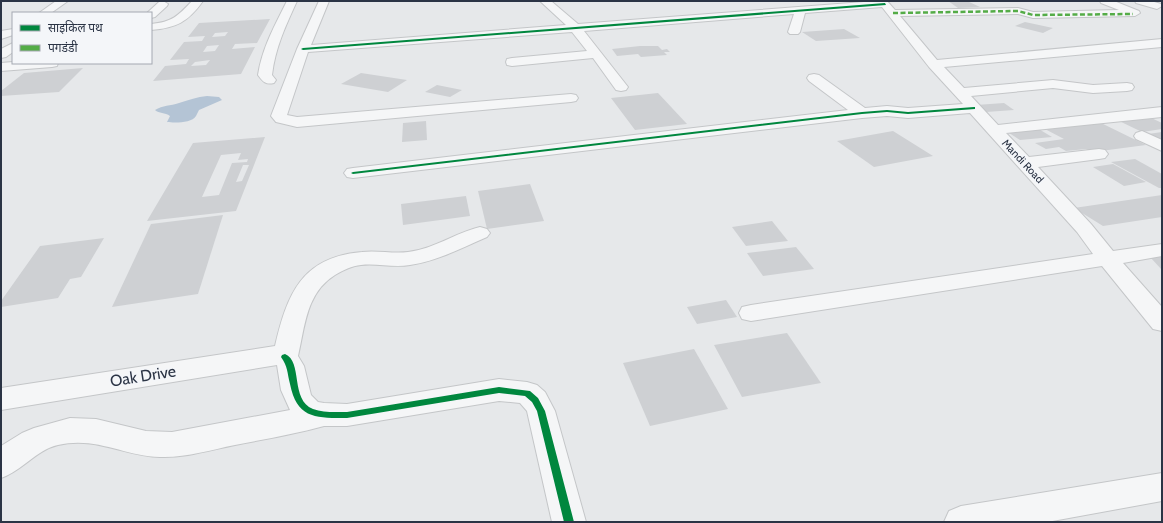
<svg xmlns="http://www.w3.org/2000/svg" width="1163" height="523" viewBox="0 0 1163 523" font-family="Cabin,'Noto Sans Devanagari',sans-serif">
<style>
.water{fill:#b4c4d5}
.building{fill:#ced0d3;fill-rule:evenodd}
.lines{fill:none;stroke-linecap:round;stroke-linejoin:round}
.minor-casing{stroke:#c4c6c8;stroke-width:2}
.minor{fill:#f5f6f7;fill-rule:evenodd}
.quiet{stroke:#54ac47;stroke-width:2.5;stroke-dasharray:5 2.5;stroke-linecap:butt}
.cycleway-casing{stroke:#f4f6f9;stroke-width:2}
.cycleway{fill:#00873e;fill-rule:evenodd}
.labels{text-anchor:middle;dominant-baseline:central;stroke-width:3.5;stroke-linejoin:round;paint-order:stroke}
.far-street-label{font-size:11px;fill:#2b3445;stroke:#f4f6f9}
.near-street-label{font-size:16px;fill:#2b3445;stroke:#f4f6f9}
</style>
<rect width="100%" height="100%" fill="#e6e8ea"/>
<!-- water -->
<path class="water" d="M207,96l12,1 3,3 -23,10c-1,2 -2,4 -3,6 -4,7 -21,7 -29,6l3,-6c-5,-4 -11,-2 -15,-6 8,-5 15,-4 24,-7 10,-3 18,-6 28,-7z"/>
<!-- building -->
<g class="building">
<polygon points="948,1 967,1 980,7 958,8"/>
<path d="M270,19l-13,24 -22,1 -3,5 23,-2 -14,27 -88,7 12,-15 21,-2 3,-5 -19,1 14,-18 18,-1 3,-5 -17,1 11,-14zM228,32l-3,4 -13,1 3,-4zM219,45l-4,6 -12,1 4,-6zM210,60l-4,5 -15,1 4,-4z"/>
<polygon points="1025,22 1053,28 1043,33 1015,26"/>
<polygon points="844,29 860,38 816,41 802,32"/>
<polygon points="640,46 658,46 662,50 667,49 670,52 664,52 667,55 641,57 638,54 617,56 612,49"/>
<polygon points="83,68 59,92 1,96 1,91 24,73"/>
<polygon points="361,73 407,80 388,92 341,84"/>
<polygon points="437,85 462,90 450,97 425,92"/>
<polygon points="658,93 687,124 635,130 611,98"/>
<polygon points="1004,103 1014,110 986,112 976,105"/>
<polygon points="1145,115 1162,123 1162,129 1142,132 1115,119"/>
<polygon points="426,121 427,140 402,142 403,123"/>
<polygon points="1097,121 1146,145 1093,152 1086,149 1066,151 1059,147 1046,149 1035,143 1064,139 1043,128"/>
<polygon points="1037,128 1052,137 1020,140 1006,131"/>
<polygon points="893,131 933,156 874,167 837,141"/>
<polygon points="1162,132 1162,141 1148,134"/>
<path d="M265,137l-29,74 -89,10 46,-78zM241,153l-3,7 10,-1 -1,3 -15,1 -13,32 -17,2 19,-42zM243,165h6l-7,16 -6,1z"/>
<polygon points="1135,159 1162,174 1162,188 1159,188 1111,162"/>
<polygon points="1113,164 1146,182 1124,186 1093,167"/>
<polygon points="530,184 544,221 487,229 478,191"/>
<polygon points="1162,195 1162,217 1103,226 1074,208"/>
<polygon points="466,196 470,216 403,225 401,204"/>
<polygon points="223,215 198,294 112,307 151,224"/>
<polygon points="772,221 788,241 746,246 732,227"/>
<polygon points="104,238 81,277 70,279 58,298 1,307 1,301 40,246"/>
<polygon points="796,247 814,269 763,276 747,253"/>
<polygon points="1162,256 1162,270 1150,257"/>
<polygon points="726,300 737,317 697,324 687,307"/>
<polygon points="787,333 821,383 742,397 714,345"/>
<polygon points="694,349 728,409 650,426 623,363"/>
</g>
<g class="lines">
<defs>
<g id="minor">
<polygon points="56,1 68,1 51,13 39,13"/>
<polygon points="163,1 168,4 167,6 155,17 151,18 151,13 147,13 159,2"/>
<path d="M192,1h11c-15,21 -27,27 -52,29v-6c21,-2 27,-8 41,-23z"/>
<path d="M287,1h10c-11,24 -22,47 -25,74l4,5 -2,3c-8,2 -11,-1 -16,-8 4,-27 17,-50 29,-74z"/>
<polygon points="319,1 329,1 311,45 566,25 540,1 551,1 578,24 877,1 887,1 895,10 1018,8 1033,12 1119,10 1101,3 1100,1 1114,1 1139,11 1140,13 1135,16 1033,18 1018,14 900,16 937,60 1162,39 1162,47 944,67 964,88 1053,80 1093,85 1127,83 1132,84 1134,87 1132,90 1127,91 1093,93 1053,88 971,96 998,125 1162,107 1162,117 1006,133 1029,157 1099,149 1105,150 1108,154 1105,158 1099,159 1038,167 1091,224 1113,251 1162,244 1162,256 1123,263 1162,307 1162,331 1153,329 1102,266 751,321 742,319 739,313 742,307 751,305 1093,254 1077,232 970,113 908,118 887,116 862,118 353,178 347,177 344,173 347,169 353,168 848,110 809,81 807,78 809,75 814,74 819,75 865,108 887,106 908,108 963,104 929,67 882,7 805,13 800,32 798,34 790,34 788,32 794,14 584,31 628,87 626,90 621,91 616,90 593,58 512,66 507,65 506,62 507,59 512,58 587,51 572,32 308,52 287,115 297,117 571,94 576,95 578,98 576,101 571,102 297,127 276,122 271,116 297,49"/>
<polygon points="1135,1 1151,1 1161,4 1162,6 1157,9 1136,3"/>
<polygon points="13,29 13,35 1,39 1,31"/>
<polygon points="13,43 13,52 6,57 1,58 1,49"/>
<polygon points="13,62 13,63 58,63 57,66 52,67 1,71 1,63"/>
<polygon points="1142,131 1162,140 1162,151 1136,139 1134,136 1136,133"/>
<path d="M480,227l7,2 3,4 -3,4c-25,11 -50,24 -77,28 -17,3 -33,-2 -49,0 -9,1 -18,5 -26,10 -29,18 -30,51 -37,81l6,10 7,29 7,7 6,1 23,1 152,-25 28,3 10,3 8,7 10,19 31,111h-34l-25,-111 -7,-8 -21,-2 -152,25h-23c-29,8 -59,13 -89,19 -25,5 -50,13 -75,12 -36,-1 -64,-21 -102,-12 -22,5 -36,26 -57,33v-32l21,-13 12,-5 36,-10 26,1 50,12 26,1 118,-22 -9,-20 -4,-25 -276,45v-22l274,-42c12,-51 26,-89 87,-94 15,-2 31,2 46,0 26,-3 47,-19 72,-25z"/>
<polygon points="1162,473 1162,501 1047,522 944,522 949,511 961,506"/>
</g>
</defs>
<!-- minor casing -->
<use href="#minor" class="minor-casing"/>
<!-- minor -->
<use href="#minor" class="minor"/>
<!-- quiet -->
<polyline class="quiet" points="893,13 1018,11 1033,15 1133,14"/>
<defs>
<g id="cycleway">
<polygon points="885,3 886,5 303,50 301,49 303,48"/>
<polygon points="974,107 975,107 975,109 908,114 887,112 862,114 353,174 351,173 353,172 862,112 887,110 908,112"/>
<path d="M285,354c18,7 5,46 28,55 10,4 23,3 34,3l152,-25 31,4 8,7 7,13 29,111h-10l-27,-111 -5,-9 -7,-6 -26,-3 -152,25c-31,0 -50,1 -57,-34 -3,-12 -2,-17 -9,-27l1,-2z"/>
</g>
</defs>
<!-- cycleway casing -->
<use href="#cycleway" class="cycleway-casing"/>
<!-- cycleway -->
<use href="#cycleway" class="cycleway"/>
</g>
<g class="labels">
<!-- far-street labels -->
<g class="far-street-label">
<text transform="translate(1023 161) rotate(47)">Mandi Road</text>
</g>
<!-- near-street labels -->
<g class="near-street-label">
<text transform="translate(143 376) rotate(-9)">Oak Drive</text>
</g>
</g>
<!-- border -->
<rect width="1163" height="523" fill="none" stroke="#2b3445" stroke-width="4"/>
<!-- legend -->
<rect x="12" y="12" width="140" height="52" fill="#f4f6f9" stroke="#a4a8b1"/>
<rect x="20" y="25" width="20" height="6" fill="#00873e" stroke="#a4a8b1"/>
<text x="48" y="32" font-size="12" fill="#2b3445">साइकिल पथ</text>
<rect x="20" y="45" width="20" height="6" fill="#54ac47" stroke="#a4a8b1"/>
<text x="48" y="52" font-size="12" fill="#2b3445">पगडंडी</text>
</svg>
